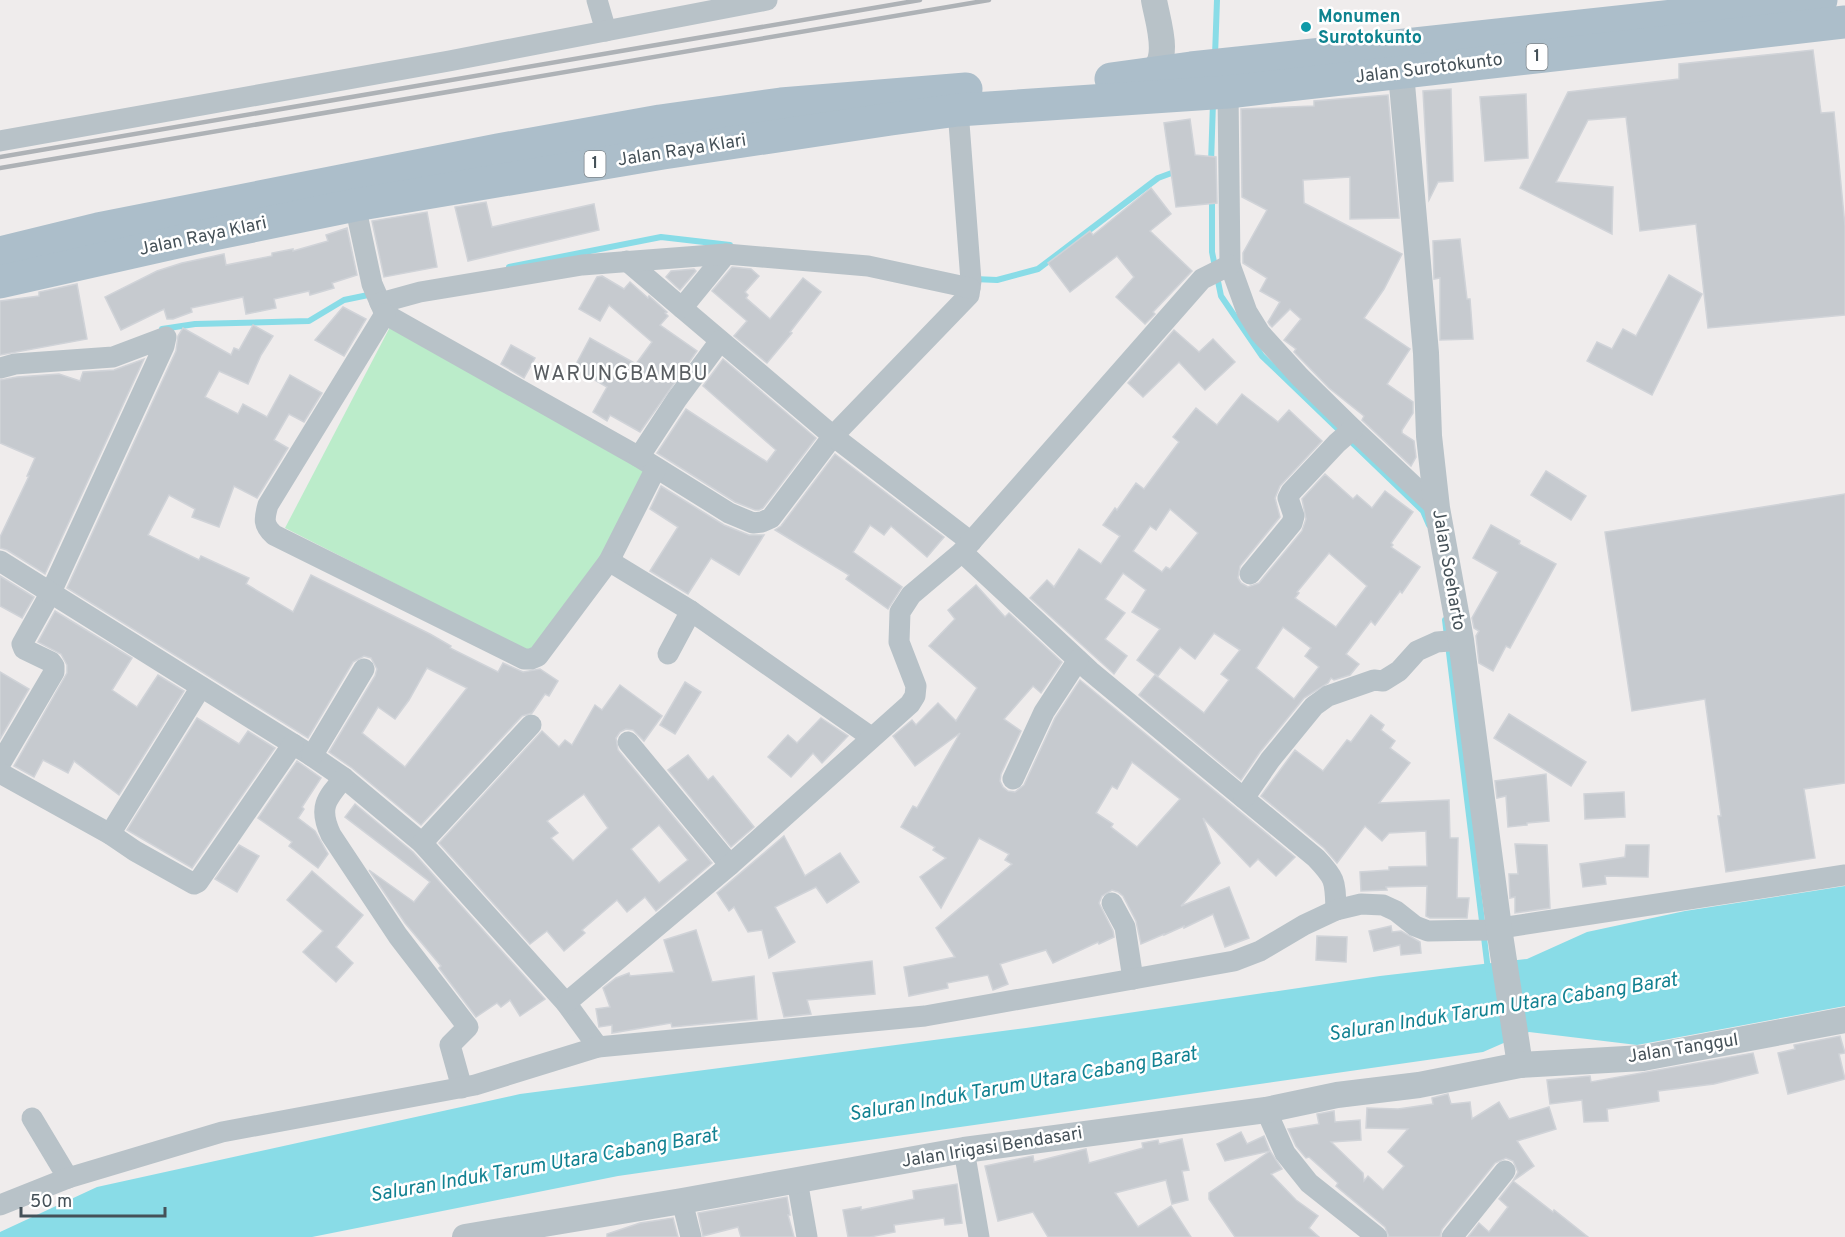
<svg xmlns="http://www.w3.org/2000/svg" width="1845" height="1237" viewBox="0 0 1845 1237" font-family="Overpass,sans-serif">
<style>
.green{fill:#bbecca}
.water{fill:#89dce7}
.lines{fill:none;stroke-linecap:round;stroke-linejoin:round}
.stream{stroke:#89dce7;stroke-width:6}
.building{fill:#c6cacf;stroke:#d0d3d8;stroke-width:1.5;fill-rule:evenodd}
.minor{stroke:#b8c2c8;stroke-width:21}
.tertiary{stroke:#b8c2c8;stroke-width:26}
.primary{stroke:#acbeca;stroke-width:33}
.rail{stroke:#aeb2b6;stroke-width:4.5}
.culture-dot{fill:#0f9aa8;stroke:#fff;stroke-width:2}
.labels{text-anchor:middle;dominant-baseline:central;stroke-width:5;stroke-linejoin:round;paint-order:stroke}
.shield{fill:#fff;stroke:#7d858a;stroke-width:1.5}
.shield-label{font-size:16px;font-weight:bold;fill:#455158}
.culture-label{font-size:18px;font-weight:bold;fill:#0d838f;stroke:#fff;text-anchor:start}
.street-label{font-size:18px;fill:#455158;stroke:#fff}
.water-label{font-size:20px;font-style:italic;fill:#118191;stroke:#fff}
.quarter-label{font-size:21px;letter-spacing:1.5px;fill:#595d61;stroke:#fff}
</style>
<rect width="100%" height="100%" fill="#efecec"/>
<!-- green -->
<polygon class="green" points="390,327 656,468 538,656 285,528"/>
<!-- water -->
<polygon class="water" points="1845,886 1845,1006 1637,1045 1529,1032 1483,1052 618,1176 312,1237 0,1237 0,1232 97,1187 520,1094 1026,1028 1380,976 1527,959 1587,932 1685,911"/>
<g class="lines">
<!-- stream -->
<g class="stream">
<polyline points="1215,56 1217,0"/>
<polyline points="1211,164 1213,102"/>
<polyline points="1212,195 1212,252 1221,296 1262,356 1423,511 1429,525"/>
<polyline points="509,267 661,237 730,245"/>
<polyline points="974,279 997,280 1038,269 1158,178 1177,171"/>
<polyline points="162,329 195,324 309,321 344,300 373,294"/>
<polyline points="1445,620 1488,970"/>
</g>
</g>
<!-- building -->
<g class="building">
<polygon points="1813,50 1821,113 1834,112 1845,226 1845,315 1708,328 1696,224 1640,231 1626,117 1588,120 1556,182 1613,187 1612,234 1520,188 1568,92 1679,79 1679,64"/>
<polygon points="1451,89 1453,181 1438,182 1429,200 1423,91"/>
<polygon points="1526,94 1528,158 1485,161 1480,97"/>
<polygon points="1388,95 1399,218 1350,219 1350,177 1303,180 1304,203 1402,254 1384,289 1364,318 1410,349 1387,384 1413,402 1413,413 1402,430 1402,433 1414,441 1416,457 1411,466 1362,420 1364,416 1329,388 1294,352 1296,349 1284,340 1301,319 1290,309 1272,327 1270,325 1268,322 1280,302 1260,291 1267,278 1243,263 1243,253 1267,210 1242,197 1241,109 1314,106 1314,101"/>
<polygon points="1190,119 1195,155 1216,157 1217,203 1176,207 1164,123"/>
<polygon points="1151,188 1171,214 1150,231 1192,271 1153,312 1155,314 1145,324 1116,297 1134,277 1117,256 1070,292 1048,263 1090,231 1093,235"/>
<polygon points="486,202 492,227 594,204 599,230 468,261 455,207"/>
<polygon points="427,212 437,267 384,277 372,221"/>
<polygon points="347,228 357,275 332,283 334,288 310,295 309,291 274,299 276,308 246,314 243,297 191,308 192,312 173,319 167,319 164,309 121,330 105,297 157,271 182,263 224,254 226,265 272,256 272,253 293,249 293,251 328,241 326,235"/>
<polygon points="1460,239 1467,299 1470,299 1473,339 1440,340 1440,278 1434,279 1433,241"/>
<polygon points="732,267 751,269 759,276 745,292 748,295 746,298 770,319 803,278 821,292 790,332 792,333 767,363 734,336 747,321 712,291"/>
<polygon points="694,269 696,271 680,290 666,277 671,271"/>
<polygon points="1669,275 1702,294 1652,395 1587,361 1597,342 1612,349 1623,329 1636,336"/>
<polygon points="602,276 624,289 630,282 648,298 649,296 667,312 665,313 668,316 660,325 697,351 640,432 610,415 607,421 593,412 607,387 574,368 590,338 636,364 652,342 609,305 600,321 579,309 597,277"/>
<polygon points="77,284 87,339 0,355 0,301 39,296 39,292"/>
<polygon points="343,307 366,319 344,356 315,340"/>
<path d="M253,325l20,11 -12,19 -13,29 -29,-13 -14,26 33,17 5,-10 24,13 23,-42 32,18 -18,29 -15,-8 -15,26 14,8 -31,50 -23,-12 -15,41 -27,-10 3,-8 -26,-14 -21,40 51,25 2,-4 48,22 -3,6 47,28 18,-37 119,59 21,12 -1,2 48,24 5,-9 20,9 17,-3 18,12 -9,15 -4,-2 -13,19 -10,3 -101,109 -69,-57 -23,-16 46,-76 2,-7 -6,-11 -7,-2 -11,6 -45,76 -241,-150 109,-237 2,-15 5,-8 48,27 3,-7 5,2zM427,668l40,20 -62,79 -43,-34 16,-26 17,12 14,-19z"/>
<polygon points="1174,330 1199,352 1213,339 1235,362 1205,390 1179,362 1143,397 1128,383"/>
<polygon points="511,345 535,358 524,378 501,364"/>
<polygon points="144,359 45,574 7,550 0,548 0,537 29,476 27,476 35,458 0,443 0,380 17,377 59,374 80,381 83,372 114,370"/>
<polygon points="723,359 816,438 763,508 759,510 755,510 735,502 657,453 686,409 767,462 776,450 703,386"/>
<path d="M1242,394l36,28 11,-12 33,31 -42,45 -5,12 5,19 -40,49 -2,12 3,5 7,4 11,-4 43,-52 4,-12 -4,-20 23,-25 28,25 4,-4 15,13 13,-17 28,21 -22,31 2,2 -2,2 29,20 -18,26 -2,-2 -25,34 -4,-4 -25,33 13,10 -9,11 -16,5 -3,-2 -3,5 -24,15 -44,54 -19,28 -102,-85 16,-20 49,38 25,-33 -8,-6 19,-24 -26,-17 -19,26 -15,-12 -22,29 -21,-16 23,-31 -28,-17 14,-22 -23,-17 -18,26 20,14 -20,26 22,17 -13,18 -84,-76 17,-18 7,7 25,-38 22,15 19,-28 -17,-11 12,-17 2,2 19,-27 8,6 35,-47 -6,-5 23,-29 21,17zM1170,509l28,24 -28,36 -4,-2 -4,5 -29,-21 17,-25 6,4zM1329,553l38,33 -31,41 -41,-29 4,-5 -2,-1zM1283,627l28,21 -6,8 14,11 -25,32 -38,-31z"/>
<polygon points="835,454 944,537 927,557 891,526 884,535 870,525 853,552 902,587 888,609 846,579 849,575 775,530 781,526"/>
<polygon points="1546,471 1586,496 1571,520 1531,495"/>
<polygon points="661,486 724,525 749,535 764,535 739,575 711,558 688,594 650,571 678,527 650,509"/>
<polygon points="1845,494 1845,783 1804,789 1815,858 1726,872 1718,816 1721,816 1705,699 1632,711 1605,532"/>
<polygon points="1491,525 1520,541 1519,544 1556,564 1510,648 1506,646 1493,671 1479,663 1476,636 1479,631 1474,628 1472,618 1498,572 1473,558"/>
<polygon points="0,576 34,597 22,618 0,606"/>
<path d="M976,585l29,32 4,-4 53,49 -21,31 -8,-7 -29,33 17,12 -20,43 -1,7 3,6 5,4 7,1 9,-7 31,-67 25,-38 215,177 -19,19 -18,-17 -8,8 -47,-49 17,45 -39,43 48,-19 20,51 -24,9 -12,-33 -29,14v-2l-20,9v-1l-23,10 -5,-23 -13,-25 -5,-4 -6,-2 -10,6 -3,7 14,28 1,6 -15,7 -1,-2 -45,21 -7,-13 -46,14 8,20 -15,6 -5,-15 -41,8 1,5 -39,8 -5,-29 51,-10 -19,-29 76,-64 -7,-4 4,-6 -30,-16 -38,70 -21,-31 26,-19 -13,-8 2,-3 -34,-20 12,-21 4,2 43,-75 -45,33 -22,-30 19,-16 4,5 22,-22 18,18 21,-33 -48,-42 26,-27 -7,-9zM1132,762l48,37 -43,48 -26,-20 2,-3 -17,-11 16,-27 5,3z"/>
<polygon points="55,611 132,658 112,690 137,707 158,675 184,691 119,795 74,761 68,773 43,760 34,777 14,766 67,673 67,665 61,654 38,642"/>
<polygon points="0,672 29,689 0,739"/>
<polygon points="685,682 701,692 675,734 660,725"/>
<path d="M620,685l42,31 -18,25 -11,-11 -7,-1 -6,3 -4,6 2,12 94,113 -56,48 -11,-14 -18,15 -10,-12 -35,30 3,3 -21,18 -17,-20 -17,13 -91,-101 103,-112 17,16 6,-7 7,5 23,-40 7,5zM584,794l24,34 -35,33 -22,-23 7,-5 -11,-12zM659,825l29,35 -29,23 -28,-34z"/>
<polygon points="1509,714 1586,762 1571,786 1494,738"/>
<polygon points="1371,715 1384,725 1381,730 1395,741 1390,748 1410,763 1379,803 1449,800 1450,838 1458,838 1457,898 1469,898 1467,918 1430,918 1426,916 1427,886 1386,887 1387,890 1361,891 1360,872 1389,870 1389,867 1427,866 1426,831 1389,833 1382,841 1365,826 1337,863 1324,848 1261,796 1295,750 1323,771 1347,740 1351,742"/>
<polygon points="197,718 239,744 248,731 275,748 192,868 127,830"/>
<polygon points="821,718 848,736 822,763 813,753 791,777 768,757 788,735 797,743"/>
<polygon points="688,755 708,780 713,776 754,827 731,847 668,770"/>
<polygon points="297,761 321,778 302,807 304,809 298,818 315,831 328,854 318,868 289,846 292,842 258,818"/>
<polygon points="1546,774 1549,821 1527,823 1527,825 1508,827 1506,796 1497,798 1495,781"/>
<polygon points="1624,792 1625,817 1585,819 1584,794"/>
<polygon points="355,804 413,852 545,999 520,1016 510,1000 501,1007 497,1003 476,1017 439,968 441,966 405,923 369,870 414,902 430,882 345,817"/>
<polygon points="784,836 805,876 840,853 859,882 827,903 816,887 775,907 795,942 769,958 762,930 748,932 734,907 729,911 717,893"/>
<polygon points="1515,844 1547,845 1550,908 1515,913 1515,897 1510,898 1509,874 1518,874"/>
<polygon points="239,845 259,856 237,892 215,879"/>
<polygon points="1626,845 1649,845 1648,877 1605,876 1606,884 1583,887 1580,864 1625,857"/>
<polygon points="312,871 363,915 336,947 353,963 336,982 303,952 323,931 287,900"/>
<polygon points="1391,926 1392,932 1401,931 1420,942 1421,953 1401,955 1400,945 1374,951 1369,931"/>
<polygon points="696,930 712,982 754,976 757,1019 672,1027 671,1023 612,1033 612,1025 599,1027 596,1009 610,1007 603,988 616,978 629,973 630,976 674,972 664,940"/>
<polygon points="1317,936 1347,937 1346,962 1316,960"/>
<polygon points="872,961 875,994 807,1000 811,1014 784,1017 773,973"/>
<polygon points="1840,1036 1845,1053 1839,1054 1845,1079 1788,1094 1778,1053 1795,1049 1794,1045"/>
<polygon points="1753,1053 1758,1073 1714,1084 1658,1091 1659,1101 1607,1109 1608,1121 1584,1122 1582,1100 1550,1104 1547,1080 1590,1076 1591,1082"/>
<polygon points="1448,1094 1451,1104 1470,1102 1472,1119 1499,1102 1509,1119 1549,1107 1556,1129 1517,1141 1534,1166 1513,1181 1518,1172 1513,1161 1506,1158 1495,1163 1442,1229 1440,1237 1389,1237 1385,1227 1336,1186 1338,1183 1309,1157 1306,1158 1296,1146 1288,1129 1319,1124 1317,1114 1334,1111 1335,1122 1360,1120 1361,1140 1331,1142 1363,1173 1364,1181 1368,1176 1383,1190 1404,1166 1388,1152 1408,1129 1366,1128 1367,1108 1398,1109 1433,1104 1432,1098"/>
<polygon points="1241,1132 1247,1144 1264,1136 1270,1151 1225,1161 1217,1144"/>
<polygon points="1182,1139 1189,1170 1182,1171 1188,1200 1172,1204 1166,1180 1115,1193 1138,1227 1171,1206 1191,1237 1048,1237 1033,1212 998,1221 985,1166 1033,1156 1034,1162 1086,1149 1089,1163 1143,1148 1142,1143 1158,1140 1159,1144"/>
<polygon points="1270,1151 1282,1169 1271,1174 1296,1200 1318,1216 1309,1228 1319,1237 1235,1237 1209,1199 1209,1193"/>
<polygon points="1513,1181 1553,1212 1554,1210 1588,1237 1468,1237 1479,1223 1489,1232 1508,1207 1499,1199"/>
<polygon points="957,1184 962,1223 945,1225 944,1218 894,1225 895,1232 870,1237 848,1237 843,1210 861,1207 861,1210 914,1199 913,1191"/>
<polygon points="787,1197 790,1215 788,1215 794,1237 741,1237 738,1227 703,1236 698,1213"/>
<polygon points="673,1218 678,1237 607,1237 607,1234 640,1223"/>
</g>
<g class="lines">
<!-- minor -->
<g class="minor">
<polyline points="597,0 606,31"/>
<polyline points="1228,92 1230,265 1247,312 1260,333 1300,377 1353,429 1437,508"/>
<polyline points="0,141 449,61 767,0"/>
<polyline points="355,205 372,284 385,314 639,457 729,513 753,523 762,522 771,518 833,436 969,295 971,281 958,110"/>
<polyline points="726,254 682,308 833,436 971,542"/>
<polyline points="627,261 682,308"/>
<polyline points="380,303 420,292 582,265 726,254 868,266 970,288"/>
<path d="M385,314l-117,191c-4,14 -5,20 6,30l250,124h7l7,-3 71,-95 47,-93"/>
<polyline points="0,368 15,364 113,357 166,337 164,346 51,592 22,644 24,649 51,662 54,666 54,672 0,764"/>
<polyline points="639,457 677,399 720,341"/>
<path d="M962,552l128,119 226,187c20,21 19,23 20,52"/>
<polyline points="0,561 312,756 344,778 422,843 566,1003 598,1047"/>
<polyline points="609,561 691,611 871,737"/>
<polyline points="1250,574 1292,523 1294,516 1288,498 1291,492 1337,443 1353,429"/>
<polyline points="668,654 691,611"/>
<polyline points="628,742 730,865"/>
<polyline points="312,756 364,669"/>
<polyline points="0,773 110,834 135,851 194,884 198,882 293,744"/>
<path d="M344,778c-18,21 -26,30 -13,57l67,101 70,91 -18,18 12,43"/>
<polyline points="1013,779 1044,712 1078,660"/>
<polyline points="1244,798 1270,760 1314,706 1328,696 1374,680 1383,681 1399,671 1417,651 1437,642 1461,640"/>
<polyline points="110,834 201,687"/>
<polyline points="422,843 531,725"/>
<polyline points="1112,903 1125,927 1133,979"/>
<polyline points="566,1003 730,865 910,704 915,696 916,686 899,642 900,612 911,595 962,552 1202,279 1230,265"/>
<polyline points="1266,1110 1285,1153 1309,1183 1377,1237"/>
<polyline points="32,1118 68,1178"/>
<polyline points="964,1150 979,1237"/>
<polyline points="797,1180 807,1237"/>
<polyline points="682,1201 691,1237"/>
<polyline points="0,1205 68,1178 222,1132 475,1085 598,1047 925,1016 1234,961 1260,951 1304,925 1336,910 1361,904 1383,905 1396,911 1415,926 1428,931 1488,930 1845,875"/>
<polyline points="1452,1237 1505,1171"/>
</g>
<!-- tertiary -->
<g class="tertiary">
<polyline points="1401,73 1426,353 1429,436 1437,508 1461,640 1499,928 1520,1065"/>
<path d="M1137,75c4,-1 10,-2 14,-4 21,-11 6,-52 3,-71"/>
<polyline points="465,1237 682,1201 964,1150 1266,1110 1337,1095 1419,1085 1520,1065 1643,1058 1845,1020"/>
</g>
<!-- primary -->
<g class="primary">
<polyline points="1111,79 1191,68 1821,0"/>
<polyline points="0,253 98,229 498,150 660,121 781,104 966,89"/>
<polyline points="0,282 204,236 355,205 663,153 891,119 958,110 1228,92 1845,22"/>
</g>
<!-- rail -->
<g class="rail">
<polyline points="0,157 920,0"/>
<polyline points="0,168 989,0"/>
</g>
</g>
<!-- markers -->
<circle class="culture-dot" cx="1306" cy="27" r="6"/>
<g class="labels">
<!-- shield labels -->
<g class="shield">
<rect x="1526.5" y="44" width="21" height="26" rx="4.5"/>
<rect x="584.5" y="151" width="21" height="26" rx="4.5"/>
</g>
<g class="shield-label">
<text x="1537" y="57">1</text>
<text x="595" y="164">1</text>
</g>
<!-- culture labels -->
<g class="culture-label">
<text x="1318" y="17">Monumen<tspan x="1318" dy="21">Surotokunto</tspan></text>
</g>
<!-- street labels -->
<g class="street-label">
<text transform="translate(1429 69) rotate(-7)">Jalan Surotokunto</text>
<text transform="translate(682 151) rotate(-9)">Jalan Raya Klari</text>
<text transform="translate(203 237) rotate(-12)">Jalan Raya Klari</text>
<text transform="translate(1448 570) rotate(80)">Jalan Soeharto</text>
<text transform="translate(1683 1049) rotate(-9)">Jalan Tanggul</text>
<text transform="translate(992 1148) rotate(-9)">Jalan Irigasi Bendasari</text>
</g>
<!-- water labels -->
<g class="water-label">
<text transform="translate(1503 1008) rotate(-9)">Saluran Induk Tarum Utara Cabang Barat</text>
<text transform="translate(1023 1085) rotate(-10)">Saluran Induk Tarum Utara Cabang Barat</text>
<text transform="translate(544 1166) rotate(-10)">Saluran Induk Tarum Utara Cabang Barat</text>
</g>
<!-- quarter labels -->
<g class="quarter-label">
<text x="621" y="374">WARUNGBAMBU</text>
</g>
</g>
<!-- scale -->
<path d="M21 1207v9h144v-9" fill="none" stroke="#455158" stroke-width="3"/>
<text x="30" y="1207" font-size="18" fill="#455158" stroke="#ffffff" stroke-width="4.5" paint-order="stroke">50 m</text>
</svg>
